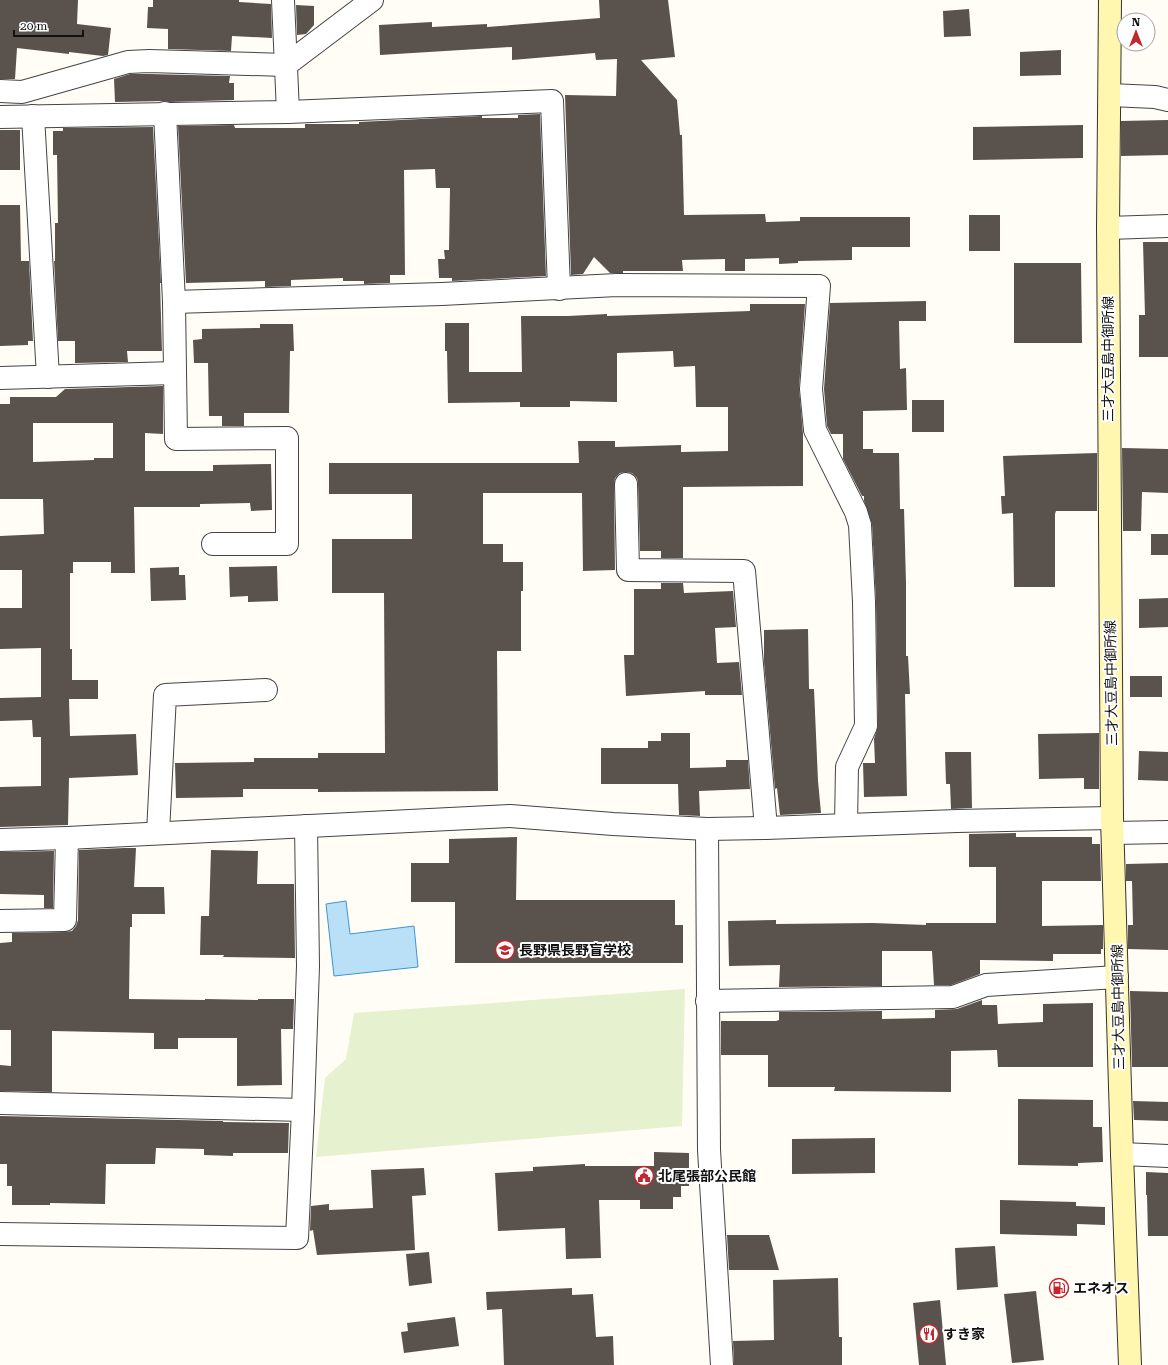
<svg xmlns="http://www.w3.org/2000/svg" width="1168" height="1365" viewBox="0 0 1168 1365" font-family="'Roboto Serif','Noto Sans JP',serif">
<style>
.pitch{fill:#e6f2cf}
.water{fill:#b9e0f7;stroke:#3f96cf}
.building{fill:#5a524d;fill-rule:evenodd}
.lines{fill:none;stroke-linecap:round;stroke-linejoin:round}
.street-casing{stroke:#444;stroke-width:24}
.secondary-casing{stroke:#333;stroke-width:24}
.street{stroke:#fff;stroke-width:22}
.secondary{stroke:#fff6b0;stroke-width:22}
.labels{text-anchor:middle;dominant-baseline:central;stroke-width:4;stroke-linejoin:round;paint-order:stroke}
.street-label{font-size:14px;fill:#111;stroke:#fff}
.poi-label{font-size:14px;font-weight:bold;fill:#111;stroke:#fff;text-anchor:start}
</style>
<rect width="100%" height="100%" fill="#fffdf5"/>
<!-- pitch -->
<polygon class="pitch" points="685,989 682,1126 316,1157 325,1078 346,1059 354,1013"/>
<!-- water -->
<polygon class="water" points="346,901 350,934 414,926 418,967 334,976 326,904"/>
<!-- building -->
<g class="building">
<polygon points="0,0 78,0 77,24 111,28 108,55 103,56 69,52 69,54 17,48 15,79 0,79"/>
<polygon points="153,0 239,0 239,2 271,4 272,38 232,36 231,51 168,49 168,29 147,28 148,7 153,7"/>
<polygon points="599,0 668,0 675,57 641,60 677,100 680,135 682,135 684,215 765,214 766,222 800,221 800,217 910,217 910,247 852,247 852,260 798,261 798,263 779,264 779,258 745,259 745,271 725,271 725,259 682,260 683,271 623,271 623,273 610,273 594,257 583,274 571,275 565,95 616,96 617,59 596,60 595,53 512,60 512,47 380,55 379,25 432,22 432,27 487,24 487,27 600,18"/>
<polygon points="296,5 314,6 314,25 306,34 297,35"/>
<polygon points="969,9 971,36 944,37 943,11"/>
<polygon points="1061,50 1061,75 1020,76 1020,52"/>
<polygon points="130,74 149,74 230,76 229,83 234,83 234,100 169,102 165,101 115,102 114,79"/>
<polygon points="540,114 546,276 452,281 452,278 439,278 438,259 445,259 444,250 449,250 450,188 436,188 435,169 404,170 405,275 390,275 390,283 364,284 364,281 343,281 343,278 291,280 291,286 265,287 265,281 186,283 178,126 234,125 235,128 305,128 305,124 359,124 359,122 482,116 482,118 518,118 518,115"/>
<polygon points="1168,120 1168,155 1121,156 1121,121"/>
<polygon points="1083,125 1083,158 973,160 973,127"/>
<polygon points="153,127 161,283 160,283 162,351 127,351 128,362 75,363 75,341 58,341 54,261 55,261 55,223 58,223 57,155 53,155 53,131 63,131 63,128"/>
<rect x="0" y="130" width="20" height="40"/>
<polygon points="0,205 20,205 21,261 29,261 33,341 28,341 28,345 0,346"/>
<rect x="969" y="215" width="31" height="36"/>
<polygon points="1143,242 1168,242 1168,357 1139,357 1139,315 1145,315"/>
<polygon points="1014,263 1081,263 1082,343 1014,343"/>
<polygon points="926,301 926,321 899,321 900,369 906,368 907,410 863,411 863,449 873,449 873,453 899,453 900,509 904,509 906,583 906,656 908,656 910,694 905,694 907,796 864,797 863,763 875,763 874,739 878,726 876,602 872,524 864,501 864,496 862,496 843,459 843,434 831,434 827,426 824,389 830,303"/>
<polygon points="750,304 805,304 799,388 803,434 803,486 683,487 683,558 661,558 661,551 640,551 638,483 637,478 632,473 626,472 620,473 615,478 614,484 615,570 583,571 582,493 483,493 483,544 503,544 503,562 523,562 523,591 521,591 521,651 497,651 498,791 318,792 318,789 243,789 243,797 176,798 175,763 254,762 254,758 318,758 318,753 385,753 384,593 332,593 332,539 412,539 412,494 329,494 329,463 579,463 578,441 615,441 615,447 681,445 681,452 728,451 728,407 696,407 695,366 674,367 673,351 617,353 617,402 570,401 570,407 520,407 520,402 448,403 447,351 445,351 445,323 469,323 469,372 522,372 521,316 568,316 607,314 607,316 750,311"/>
<polygon points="260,324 293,324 294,351 290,351 289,413 244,413 244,426 222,426 222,416 209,416 208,363 194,363 193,340 202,339 202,329 260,328"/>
<path d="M163,386v48l-18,-1v38h68v-6l58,-1 1,46 -21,1 -1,-8 -50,1v3h-66l1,66h-24v-11h-38v11h-3v76h2v31h26v19h-29l1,37 66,-2 2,41 -69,3 -1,47 -68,2v-40l41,-1v-49h-8l-1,-17 -32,1v-23l41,-1v-49l-41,1v-41h22v-38h-22v-34l44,-2 -1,-35h-43v-95h10v-7h46l9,-8zM33,423h80v35h-19v2l-61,2z"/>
<rect x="912" y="400" width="32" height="32"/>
<polygon points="1122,448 1168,449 1168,493 1142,492 1141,531 1123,531"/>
<polygon points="1097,453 1097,511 1056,511 1055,514 1055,587 1014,587 1013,513 1002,514 1001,496 1005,496 1003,456"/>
<rect x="1151" y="534" width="17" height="21"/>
<polygon points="277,566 278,601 248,602 248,596 230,597 229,567"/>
<polygon points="179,567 179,575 185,575 186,600 151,601 150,568"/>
<polygon points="661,583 683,583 684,593 733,591 736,627 715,628 717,663 739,662 742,695 705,695 705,691 626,696 624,655 634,655 634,589 661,589"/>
<polygon points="1168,598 1168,627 1139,628 1139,599"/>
<polygon points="808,629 809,689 814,689 818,781 821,813 780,815 777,788 775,789 764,662 764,630"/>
<rect x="1130" y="676" width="32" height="21"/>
<polygon points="661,733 690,733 690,768 726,767 726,760 748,760 750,789 699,791 700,816 679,815 678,784 601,784 601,748 648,748 648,741 661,741"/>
<polygon points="1099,733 1099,789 1084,789 1084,778 1039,779 1038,734"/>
<polygon points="1139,751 1168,752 1168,781 1138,780"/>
<polygon points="945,752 971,752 972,808 951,809 950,784 946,784"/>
<polygon points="1016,833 1016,837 1092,837 1092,844 1100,844 1101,881 1042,881 1042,926 1103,925 1103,949 1101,949 1101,954 1053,954 1053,961 980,960 980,974 951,985 934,985 932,951 882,951 882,986 779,987 780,965 729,966 728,921 776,920 776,924 873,923 926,925 926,923 996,923 996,867 969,867 969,834"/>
<polygon points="517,837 516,900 675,900 675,925 683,925 683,963 455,963 455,902 411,902 411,863 449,863 449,839"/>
<polygon points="124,848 136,848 134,887 164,887 165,914 132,914 132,927 130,927 129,999 205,1000 205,999 258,1000 258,999 294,999 293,1029 281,1029 282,1085 237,1086 237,1038 178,1038 178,1049 154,1049 154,1033 52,1031 52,1092 0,1091 0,1065 11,1066 11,1030 0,1030 0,943 12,942 12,933 65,932 72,931 76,926 78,920 79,850"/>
<polygon points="211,850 258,851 257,884 294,884 295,958 223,957 224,955 200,955 201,916 209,916"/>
<polygon points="54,851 53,908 44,908 44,895 0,894 0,852"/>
<polygon points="1168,863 1168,950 1128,949 1128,925 1133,925 1132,881 1126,881 1126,864"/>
<polygon points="1130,991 1168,992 1168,1067 1132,1067"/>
<polygon points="982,1000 982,1005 997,1005 998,1024 1043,1022 1043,1004 1093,1003 1093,1067 998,1067 997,1050 951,1051 951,1092 834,1091 835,1087 768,1087 768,1055 721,1055 721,1021 776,1021 779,1020 779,1012 882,1011 882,1019 935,1018 935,1010 957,1009"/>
<polygon points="1018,1099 1093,1100 1093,1127 1102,1127 1103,1162 1078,1163 1078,1166 1018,1165"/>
<polygon points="1133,1101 1168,1102 1168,1121 1134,1120"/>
<polygon points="0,1116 223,1121 223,1122 289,1123 288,1153 233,1153 233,1156 204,1155 204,1149 156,1148 155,1164 106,1164 105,1204 50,1203 50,1205 12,1205 12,1186 7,1186 7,1164 0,1164"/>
<polygon points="875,1138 875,1173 792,1174 792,1139"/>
<polygon points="654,1152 689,1153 689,1186 681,1186 681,1197 673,1197 673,1209 640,1209 640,1200 599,1200 601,1258 566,1259 565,1228 498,1231 495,1173 533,1171 533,1167 585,1164 585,1166 654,1166"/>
<polygon points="424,1168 426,1195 412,1196 415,1250 317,1255 313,1230 310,1231 311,1206 329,1204 329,1210 373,1208 371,1170"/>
<polygon points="1146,1172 1168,1173 1168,1236 1148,1236 1147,1195 1146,1195"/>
<polygon points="1000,1200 1076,1202 1076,1206 1105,1207 1105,1225 1077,1224 1077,1236 1000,1234"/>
<polygon points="727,1235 769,1235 779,1270 729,1270"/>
<polygon points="995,1246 998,1287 957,1290 955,1248"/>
<polygon points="429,1252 432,1283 409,1286 406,1254"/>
<polygon points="838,1278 839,1337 842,1337 842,1365 734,1365 733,1341 774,1340 773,1280"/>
<polygon points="572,1288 572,1295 593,1294 596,1337 613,1336 614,1365 504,1365 502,1309 487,1310 486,1292"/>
<polygon points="1036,1291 1044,1360 1012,1363 1004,1294"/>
<polygon points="940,1300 946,1365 919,1365 913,1303"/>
<polygon points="455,1317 459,1346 404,1353 401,1332 408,1331 407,1323"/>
</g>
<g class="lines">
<defs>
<g id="street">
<polyline points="283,0 288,112"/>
<polyline points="0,91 22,92 128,62 149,61 286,65 372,0"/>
<polyline points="1110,95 1155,97 1168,100"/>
<polyline points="165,113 174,302 176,439 287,438 287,544 213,544"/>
<polyline points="33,116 48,377"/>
<polyline points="0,117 288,112 552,101 559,289"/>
<polyline points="1108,228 1168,226"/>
<polyline points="174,302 442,294 617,285 819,286 811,389 815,430 856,512 860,525 864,602 866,726 847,767 846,825"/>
<polyline points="0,378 175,373"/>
<polyline points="626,484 628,570 744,571 766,828"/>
<polyline points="707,829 709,1150 722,1365"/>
<polyline points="158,833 165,695 266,690"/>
<polyline points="1113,833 1168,832"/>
<polyline points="0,840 67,838 510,816 613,824 707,829 766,828 957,821 1112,818"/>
<polyline points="0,921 65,920 67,838"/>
<polyline points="707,1001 953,997 986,985 1117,977"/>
<polyline points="0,1103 303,1110"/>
<polyline points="1122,1154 1168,1156"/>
<polyline points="0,1234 297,1238 303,1110 308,966 306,826"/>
</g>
<polyline id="secondary" points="1110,0 1108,228 1112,818 1122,1154 1130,1365"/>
</defs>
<!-- street casing -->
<use href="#street" class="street-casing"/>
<!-- secondary casing -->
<use href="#secondary" class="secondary-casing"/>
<!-- street -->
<use href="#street" class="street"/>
<!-- secondary -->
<use href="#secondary" class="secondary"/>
</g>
<!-- icons -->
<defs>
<symbol id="school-ring" viewBox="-11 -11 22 22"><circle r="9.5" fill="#fff" stroke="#c4262e" stroke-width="1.5"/><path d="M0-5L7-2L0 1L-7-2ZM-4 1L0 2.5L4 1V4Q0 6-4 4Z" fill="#c4262e"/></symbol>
<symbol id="civic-ring" viewBox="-11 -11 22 22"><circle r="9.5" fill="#fff" stroke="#c4262e" stroke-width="1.5"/><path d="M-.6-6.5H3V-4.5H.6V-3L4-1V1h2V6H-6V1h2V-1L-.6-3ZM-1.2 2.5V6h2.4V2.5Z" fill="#c4262e"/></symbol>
<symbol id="fuel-ring" viewBox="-11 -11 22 22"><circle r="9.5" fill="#fff" stroke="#c4262e" stroke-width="1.5"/><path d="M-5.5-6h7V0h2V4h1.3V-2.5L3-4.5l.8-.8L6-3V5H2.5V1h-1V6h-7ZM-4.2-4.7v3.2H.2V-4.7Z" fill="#c4262e"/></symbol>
<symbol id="restaurant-ring" viewBox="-11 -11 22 22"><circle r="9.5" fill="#fff" stroke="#c4262e" stroke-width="1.5"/><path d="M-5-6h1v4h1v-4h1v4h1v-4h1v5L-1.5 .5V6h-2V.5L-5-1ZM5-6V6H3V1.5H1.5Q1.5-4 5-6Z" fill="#c4262e"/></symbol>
</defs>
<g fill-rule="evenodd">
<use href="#school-ring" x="494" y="939" width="22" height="22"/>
<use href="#civic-ring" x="633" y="1165" width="22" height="22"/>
<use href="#fuel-ring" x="1048" y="1277" width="22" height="22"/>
<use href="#restaurant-ring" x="918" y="1323" width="22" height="22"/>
</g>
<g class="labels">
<!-- street labels -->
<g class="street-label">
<text transform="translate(1108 359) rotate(-90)">三才大豆島中御所線</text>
<text transform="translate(1111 683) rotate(-91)">三才大豆島中御所線</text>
<text transform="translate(1118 1007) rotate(-91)">三才大豆島中御所線</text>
</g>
<!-- poi labels -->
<g class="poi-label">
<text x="519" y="950">長野県長野盲学校</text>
<text x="658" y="1176">北尾張部公民館</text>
<text x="1073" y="1288">エネオス</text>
<text x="943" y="1334">すき家</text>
</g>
</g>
<!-- north arrow -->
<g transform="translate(1136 32)"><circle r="19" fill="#ffffff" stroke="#a0a0a0"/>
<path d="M0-3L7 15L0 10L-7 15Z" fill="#c4262e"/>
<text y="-6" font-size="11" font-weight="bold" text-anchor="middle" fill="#111111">N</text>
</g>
<!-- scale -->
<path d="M14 30v6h69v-6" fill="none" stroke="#111111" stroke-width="2"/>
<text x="20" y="30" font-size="12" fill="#111111" stroke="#ffffff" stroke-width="3" paint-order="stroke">20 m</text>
</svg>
